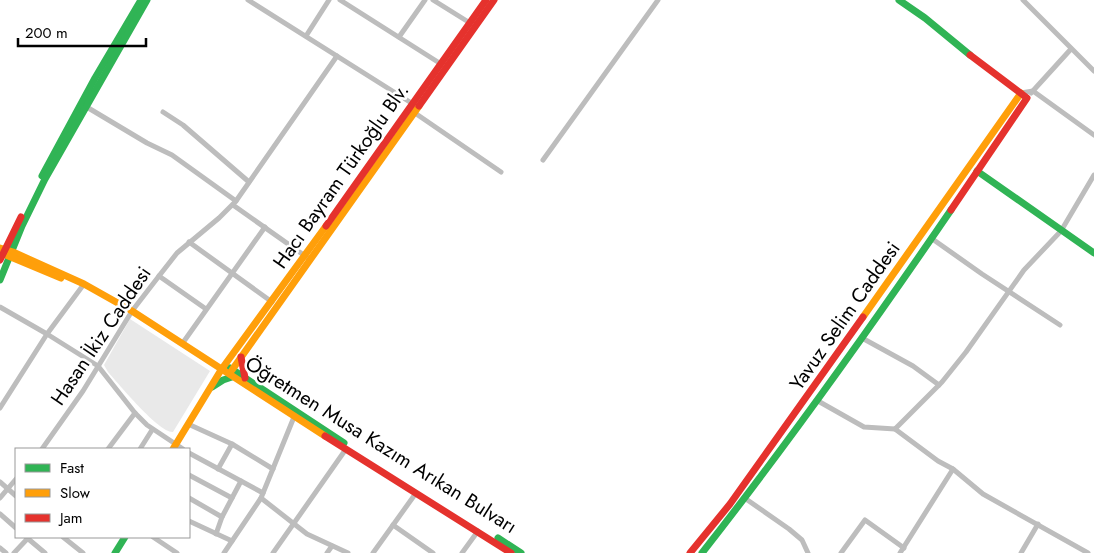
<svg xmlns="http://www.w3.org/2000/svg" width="1094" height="553" viewBox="0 0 1094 553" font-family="Jost,sans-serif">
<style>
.green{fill:#e9e9e9}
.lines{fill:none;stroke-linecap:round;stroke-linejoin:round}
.street{stroke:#bdbdbd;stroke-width:5}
.fast{stroke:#30b455;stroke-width:7}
.slow{stroke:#ff9f0a;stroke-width:7}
.jam{stroke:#e5322d;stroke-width:7}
.labels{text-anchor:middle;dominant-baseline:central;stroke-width:5;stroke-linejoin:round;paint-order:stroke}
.street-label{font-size:20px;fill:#000;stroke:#fff}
</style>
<rect width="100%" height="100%" fill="#fff"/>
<!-- green -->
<path class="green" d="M130,319l80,52 -37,61c-14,1 -54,-48 -65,-60l-4,-7z"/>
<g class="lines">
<!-- street -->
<g class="street">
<polyline points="248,0 413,104"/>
<polyline points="340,0 441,64"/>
<polyline points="433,0 470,23"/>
<polyline points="1023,0 1094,71"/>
<polyline points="306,36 329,0"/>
<polyline points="399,37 425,0"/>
<polyline points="1021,93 1033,91 1094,135"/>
<polyline points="1031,93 1071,49"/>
<polyline points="85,106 147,143 172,155 236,201"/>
<polyline points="412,111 501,172"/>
<polyline points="163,112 183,125 249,182"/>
<polyline points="543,160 658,0"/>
<polyline points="233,205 308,258"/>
<polyline points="931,238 982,274 1060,325"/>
<polyline points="189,242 272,302"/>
<polyline points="159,276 206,309"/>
<polyline points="0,307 47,334 98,366 135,413 147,425 183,449"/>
<polyline points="862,338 913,366 939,385"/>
<polyline points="182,344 265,227"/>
<polyline points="818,401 864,427 895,429 942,382 966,352 1024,270 1061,231 1094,175"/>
<polyline points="0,408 47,334 84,284"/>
<polyline points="188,424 232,444 273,469"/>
<polyline points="895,429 938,461 953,469 983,494 1088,553"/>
<polyline points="42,449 83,391 132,311 159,276 177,253 219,218 236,201 337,56"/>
<polyline points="108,449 135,413"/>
<polyline points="140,449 152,430"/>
<polyline points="189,453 263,493"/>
<polyline points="218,469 232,444"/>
<polyline points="189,475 232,498"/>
<polyline points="0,482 16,496"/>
<polyline points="0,498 16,479"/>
<polyline points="189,498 222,517"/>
<polyline points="261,498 307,534 348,553"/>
<polyline points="746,499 789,529 802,540 808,553"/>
<polyline points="0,514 16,528"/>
<polyline points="189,521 232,541"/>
<polyline points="393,525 433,553"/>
<polyline points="216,534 222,517 241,481"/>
<polyline points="26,537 45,553"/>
<polyline points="63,537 83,553"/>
<polyline points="153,537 177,553"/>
<polyline points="0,548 6,553"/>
<polyline points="14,553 29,537"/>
<polyline points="224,553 261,498 294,417"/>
<polyline points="273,553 346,449"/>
<polyline points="327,553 332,546"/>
<polyline points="373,553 416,493"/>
<polyline points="462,553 478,531"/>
<polyline points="841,553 865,520 904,548"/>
<polyline points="900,553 953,469"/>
<polyline points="1021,553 1038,524"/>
</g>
<!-- fast -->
<g class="fast">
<polyline points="899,0 925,18 970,55"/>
<polyline points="977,171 1094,253"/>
<polyline points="42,176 95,78 141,0"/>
<polyline points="0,280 22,226 45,179 147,0"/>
<polyline points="230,368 344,443"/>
<polyline points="212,387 223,380 232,377"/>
<polyline points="498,538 521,553"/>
<polyline points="115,553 125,537"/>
<path d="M702,553c87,-111 169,-226 249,-343"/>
</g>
<!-- slow -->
<g class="slow">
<polyline points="0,248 13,252 84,284 132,311 325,436"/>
<polyline points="6,255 61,278"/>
<polyline points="863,317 1021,93"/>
<polyline points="232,370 419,106"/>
<polyline points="173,449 221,370 326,226"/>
</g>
<!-- jam -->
<g class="jam">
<polyline points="419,106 494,0"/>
<polyline points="951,210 1027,98 970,55"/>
<polyline points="326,226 486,0"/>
<polyline points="0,260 21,217"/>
<polyline points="241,357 245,378"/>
<polyline points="325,436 511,553"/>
<polyline points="690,553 730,504 863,317"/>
</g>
</g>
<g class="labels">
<!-- street labels -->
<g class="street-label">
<text transform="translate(341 176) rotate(-55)">Hacı Bayram Türkoğlu Blv.</text>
<text transform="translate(845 316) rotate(-55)">Yavuz Selim Caddesi</text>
<text transform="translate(101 336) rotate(-56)">Hasan İkiz Caddesi</text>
<text transform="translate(381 445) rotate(32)">Öğretmen Musa Kazım Arıkan Bulvarı</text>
</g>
</g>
<!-- legend -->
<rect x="15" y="448" width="175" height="90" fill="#ffffff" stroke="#999999"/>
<rect x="25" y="464" width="25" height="8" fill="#30b455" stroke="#999999"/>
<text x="60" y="473" font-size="15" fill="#000000">Fast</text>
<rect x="25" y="489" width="25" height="8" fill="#ff9f0a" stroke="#999999"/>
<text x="60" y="498" font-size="15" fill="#000000">Slow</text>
<rect x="25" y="514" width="25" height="8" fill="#e5322d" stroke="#999999"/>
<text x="60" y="523" font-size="15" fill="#000000">Jam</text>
<!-- scale -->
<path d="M18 38v8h128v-8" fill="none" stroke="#000000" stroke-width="2.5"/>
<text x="25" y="38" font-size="15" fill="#000000" stroke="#ffffff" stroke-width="4" paint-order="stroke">200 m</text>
</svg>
